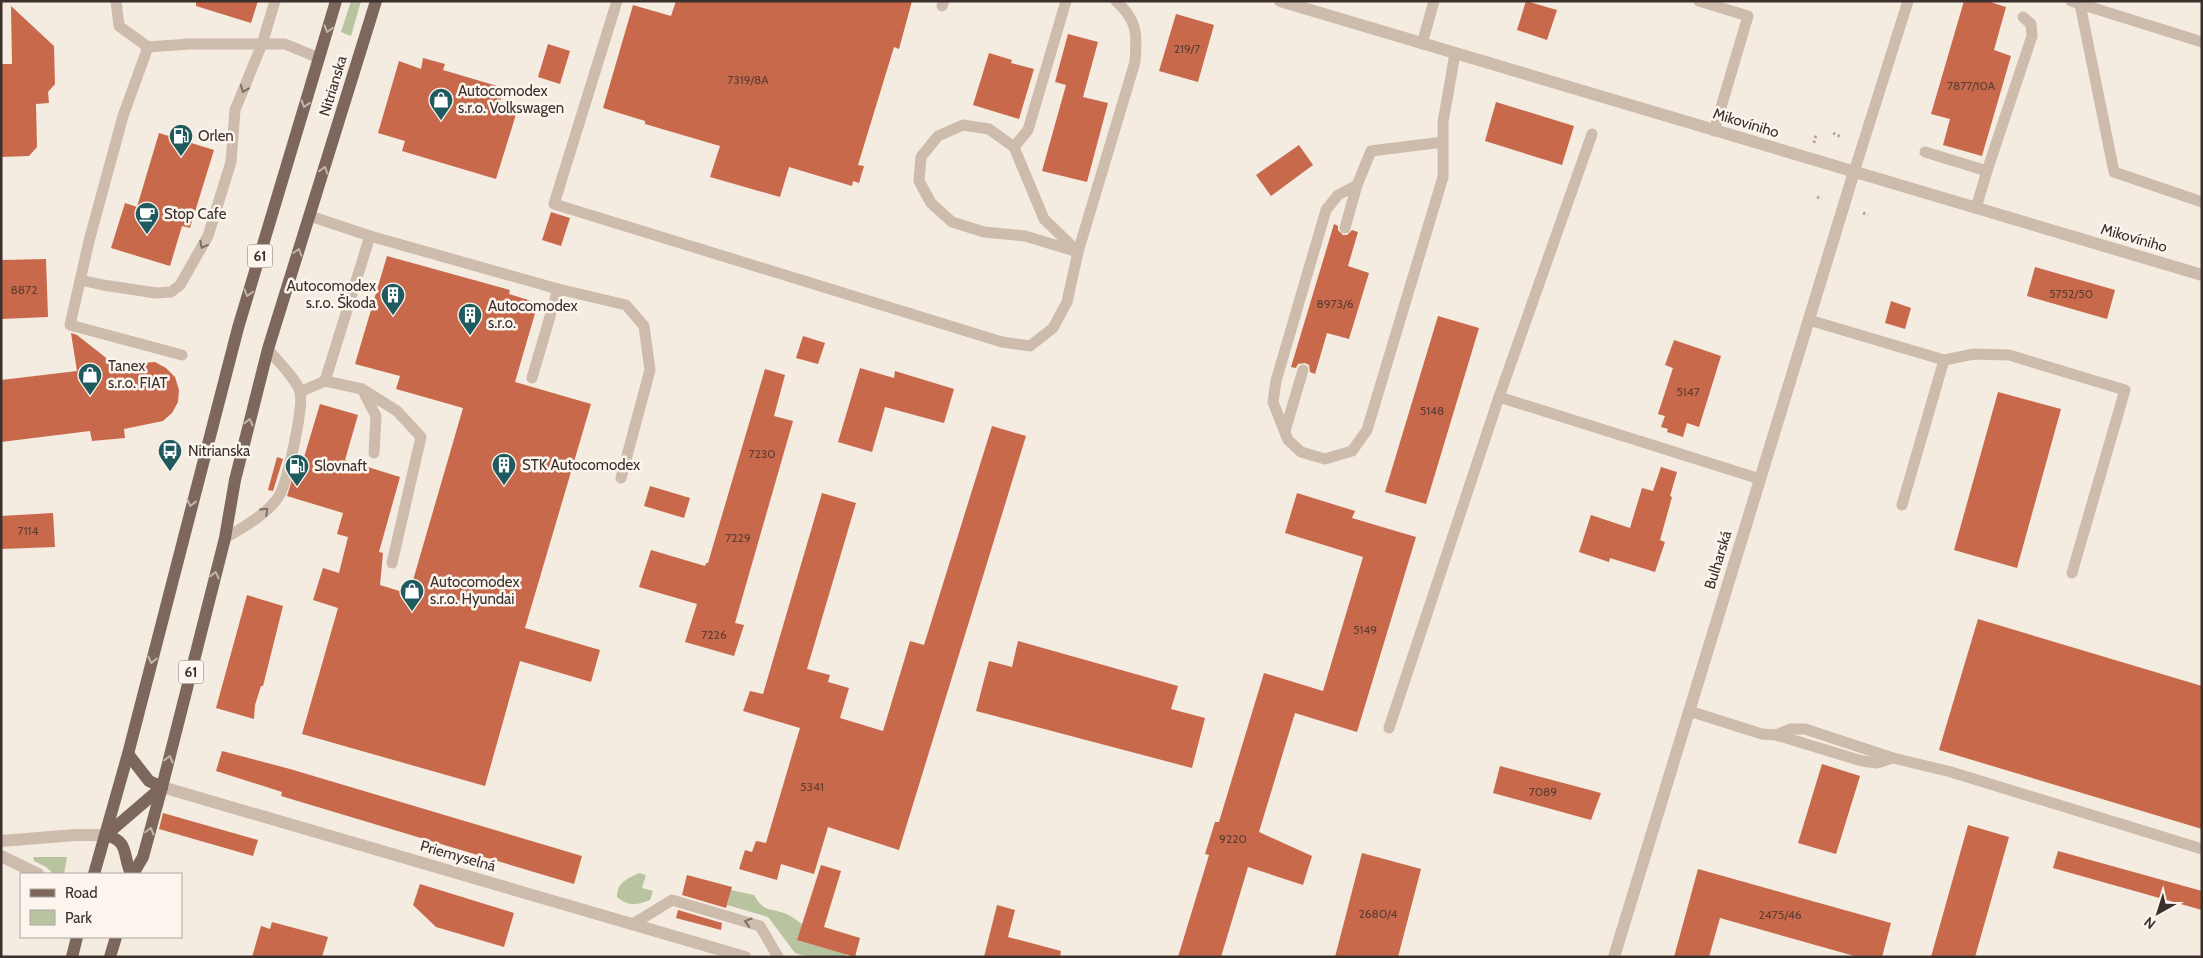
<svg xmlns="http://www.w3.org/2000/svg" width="2203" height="958" viewBox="0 0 2203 958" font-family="Cabin,sans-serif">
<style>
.green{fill:#b8c4a0}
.building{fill:#c8694b}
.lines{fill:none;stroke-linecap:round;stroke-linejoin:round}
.path{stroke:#b9a596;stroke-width:3;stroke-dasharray:2.5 2.5;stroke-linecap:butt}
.lane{stroke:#cdbbac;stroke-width:11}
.street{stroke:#cdbbac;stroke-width:12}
.primary{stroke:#7d675c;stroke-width:12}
.oneway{stroke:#c2b5ac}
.oneway2{stroke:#7d6f65}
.labels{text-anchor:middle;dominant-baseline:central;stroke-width:5;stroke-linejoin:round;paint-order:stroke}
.number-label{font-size:12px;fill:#5e3e33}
.shield{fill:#fbf5ee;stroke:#756b66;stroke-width:1}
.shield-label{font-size:14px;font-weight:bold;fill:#3b302b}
.street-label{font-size:15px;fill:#3b302b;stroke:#fbf5ee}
.poi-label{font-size:15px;fill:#3b302b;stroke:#fbf5ee;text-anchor:start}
</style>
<rect width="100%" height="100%" fill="#f4ebe1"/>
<!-- green -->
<g class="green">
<polygon points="351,1 361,1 351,36 341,32"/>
<polygon points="33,857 67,857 64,874 54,874 46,867 34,861"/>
<path d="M639,873l7,2 -4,13 11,3 -3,9c-13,5 -21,7 -33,-3 0,-15 10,-18 22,-24z"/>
<path d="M731,890l23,5c9,16 14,13 30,18 7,2 13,8 18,11l-4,15 48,15 -1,3h-37l-13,-4 -27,-36 -41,-12z"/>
</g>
<!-- building -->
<g class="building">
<polygon points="196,1 258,1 251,23 196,6"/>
<polygon points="676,1 912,1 899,49 894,47 858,165 864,166 859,183 853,181 852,186 789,167 780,197 710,177 720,146 645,124 645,121 603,108 633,5 671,16"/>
<polygon points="1526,1 1557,10 1547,40 1517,30"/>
<polygon points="1964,1 1987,1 2006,7 1994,50 2011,56 1982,156 1943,145 1950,119 1931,114"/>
<polygon points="11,6 54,46 55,84 48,92 49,103 36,104 37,147 29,156 1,157 1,64 12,64"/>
<polygon points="1176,14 1214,25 1198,82 1159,71"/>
<polygon points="1068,34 1098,42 1083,97 1108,103 1087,182 1042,171 1066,85 1055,82"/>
<polygon points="548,44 570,51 560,84 538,77"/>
<polygon points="989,53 1012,60 1011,63 1034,69 1019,119 973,105"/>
<polygon points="423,58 445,64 443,70 504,88 500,102 518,108 496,179 402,151 405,141 378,133 399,61 421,69"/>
<polygon points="1496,102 1574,126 1562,165 1485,141"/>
<polygon points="159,133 214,150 190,228 182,226 170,266 111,248 125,203 137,207"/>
<polygon points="1299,145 1313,165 1271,196 1256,175"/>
<polygon points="551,212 570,218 561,246 542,240"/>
<polygon points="1334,224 1338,226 1338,230 1343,235 1347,235 1352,230 1358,232 1348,266 1369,273 1349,339 1327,333 1315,374 1310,372 1309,365 1305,363 1298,364 1296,368 1291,367"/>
<polygon points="387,256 510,290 509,294 538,303 515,382 591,404 525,628 600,650 591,682 520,661 485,786 302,734 338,608 313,600 323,568 339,573 348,537 337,534 343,513 287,496 297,463 302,464 320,404 358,415 345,460 400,477 379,552 383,553 380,585 409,594 463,408 396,389 400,376 355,364"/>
<polygon points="46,259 48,317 1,319 1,260"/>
<polygon points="2035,267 2115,290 2107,319 2027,296"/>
<polygon points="1891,301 1911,308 1905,329 1885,323"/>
<polygon points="1438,316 1479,328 1426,504 1385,492"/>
<polygon points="71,333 77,335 115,365 155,362 166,368 175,377 179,390 178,402 172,413 163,421 124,429 125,438 92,441 90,431 1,442 1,380 77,371"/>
<polygon points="803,336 825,343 818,364 796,358"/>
<polygon points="1674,340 1721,356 1699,427 1687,423 1683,437 1667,432 1668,429 1661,427 1665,416 1658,414 1673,368 1665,365"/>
<polygon points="860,368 894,378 895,371 954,389 944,423 885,407 872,452 838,442"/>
<polygon points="765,369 785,375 774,416 793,421 735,623 744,625 734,656 685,642 697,604 639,587 651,550 705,566 706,563 708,563"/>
<polygon points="1998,392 2061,409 2017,568 1954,550"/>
<polygon points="992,426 1026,436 899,850 828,827 814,874 781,864 777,880 739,869 745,850 752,852 756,841 766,843 800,728 743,711 750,691 763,694 822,493 856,503 807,669 830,675 828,682 849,688 840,718 883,731 910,641 924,645"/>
<polygon points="277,457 283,459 273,491 268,490"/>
<polygon points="1661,467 1677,472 1670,496 1672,497 1660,540 1665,542 1655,572 1610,558 1609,562 1579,552 1591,515 1630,528 1642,488 1653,491"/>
<polygon points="650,486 690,498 684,518 644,506"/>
<polygon points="1297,493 1355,511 1352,518 1416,537 1357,732 1295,713 1259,832 1312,856 1303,885 1248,867 1221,957 1178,957 1209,855 1205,854 1215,822 1219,822 1264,673 1323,691 1363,557 1285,533"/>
<polygon points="53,513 55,547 1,549 1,516"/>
<polygon points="247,595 283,606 263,686 261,686 255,705 254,719 216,708"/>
<polygon points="1978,619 2202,686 2202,829 1939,750"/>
<polygon points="1018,641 1178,686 1171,709 1205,718 1192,768 976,711 989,661 1012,667"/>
<polygon points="222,751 290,769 582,856 574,884 281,796 282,792 216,771"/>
<polygon points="1822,764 1860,776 1836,854 1798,843"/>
<polygon points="1500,766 1601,793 1591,820 1493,793"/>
<polygon points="163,813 258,840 253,856 159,829"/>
<polygon points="1968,825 2009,837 1975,957 1931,957"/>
<polygon points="2058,851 2202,891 2202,910 2053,868"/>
<polygon points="1362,853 1421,869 1398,957 1335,957"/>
<polygon points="821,865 841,871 824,927 860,938 855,957 797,940"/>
<polygon points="1698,869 1891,923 1882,957 1858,957 1720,918 1709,957 1674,957"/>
<polygon points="687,875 732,887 726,908 682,895"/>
<polygon points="420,884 514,913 504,947 436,927 413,905"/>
<polygon points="997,905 1015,910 1008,937 1061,951 1060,957 984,957"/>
<polygon points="678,910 722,923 721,930 676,918"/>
<polygon points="272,922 328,937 322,957 252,957 261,926 270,929"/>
</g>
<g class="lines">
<!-- path -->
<g class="path">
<polyline points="1833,133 1841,137"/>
<polyline points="1814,143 1816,134"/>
<polyline points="1817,197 1822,199"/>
<polyline points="1863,213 1868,215"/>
</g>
<!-- lane -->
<g class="lane">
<polyline points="116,1 119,26 148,47"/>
<path d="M617,1l-63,203 448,138 28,4 23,-18 14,-26 11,-50 57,-190c2,-28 3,-41 -19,-61"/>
<polyline points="1699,1 1748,16 1714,131"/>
<polyline points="2071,1 2202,42"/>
<polyline points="2080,4 2114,172 2202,202"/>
<polyline points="942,6 944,1"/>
<polyline points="1422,44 1434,1"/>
<polygon points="963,125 989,129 1014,147 1044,219 1078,252 1025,236 984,232 952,222 931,203 919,181 921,157 938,136"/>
<polyline points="1443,142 1371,151 1357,185 1338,195 1326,210 1276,381 1273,402 1288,440 1301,452 1325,459 1352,451 1367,430 1443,177 1443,122 1455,54"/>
<polyline points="1014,147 1028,130 1066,1"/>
<polyline points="1925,152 1987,171 1976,208"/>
<polyline points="1987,171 2032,36 2031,24 2023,17"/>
<polyline points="1854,172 1908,1"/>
<polyline points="310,216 370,236 558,289 626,305 644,326 650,370 621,478"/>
<polyline points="1345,228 1357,185"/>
<polyline points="80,280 103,285 156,293 171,292 180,285 208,236 231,162 235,110 262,44 275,1"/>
<polyline points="1809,320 1944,360 1902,505"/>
<polyline points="182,355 70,325 89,241 123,116 148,47 189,44 285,44 319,58"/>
<polyline points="1944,360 1974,354 2009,355 2125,390 2072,573"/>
<polyline points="532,378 558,289"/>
<polyline points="325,381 370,236"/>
<polyline points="363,391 376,416 374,453"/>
<polyline points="300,392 325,381 362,389 397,411 421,437 392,563"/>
<polyline points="1499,397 1760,479"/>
<polyline points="1285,431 1303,370"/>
<path d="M225,538c16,-9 44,-25 54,-42 8,-13 25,-89 21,-104 -3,-13 -24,-32 -32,-43"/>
<polyline points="1689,711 1762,734 1776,735 1790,729 1805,729 1893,758 1951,772 2202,849"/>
<polyline points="1389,728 1499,397 1592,134"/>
<polyline points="1776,735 1862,761 1877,763 1893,758"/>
<polyline points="633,924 672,900 760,926 778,957"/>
</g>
<!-- street -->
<g class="street">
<polyline points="1280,1 2202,275"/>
<polyline points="162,787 745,957"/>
<polyline points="1,841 75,835 106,835"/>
<polyline points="1,856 38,874"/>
<polyline points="1614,957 1854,172"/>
</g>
<!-- primary -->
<g class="primary">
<polyline points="128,754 149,781 162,787"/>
<polyline points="106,835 162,787"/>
<path d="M106,835c24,7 16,19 25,39"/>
<polyline points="94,874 128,754 238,328 336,1"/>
<polyline points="133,874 143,857 162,787 225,538 235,480 268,349 376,1"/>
<polyline points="72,957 77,937"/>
<polyline points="110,957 116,937"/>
</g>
</g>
<!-- one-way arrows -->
<defs><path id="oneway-chevron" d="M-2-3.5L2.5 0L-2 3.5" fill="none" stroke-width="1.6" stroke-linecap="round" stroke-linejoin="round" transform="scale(1.25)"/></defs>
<g class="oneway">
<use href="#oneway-chevron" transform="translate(328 29) rotate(107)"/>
<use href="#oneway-chevron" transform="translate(305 104) rotate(107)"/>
<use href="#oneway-chevron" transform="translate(324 170) rotate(-73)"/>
<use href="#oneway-chevron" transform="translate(298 252) rotate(-72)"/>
<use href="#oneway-chevron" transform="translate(248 293) rotate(107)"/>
<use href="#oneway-chevron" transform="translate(249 422) rotate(-76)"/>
<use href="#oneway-chevron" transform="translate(191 503) rotate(104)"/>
<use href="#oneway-chevron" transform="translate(215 575) rotate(-76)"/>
<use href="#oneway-chevron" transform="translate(152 660) rotate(104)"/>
<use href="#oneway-chevron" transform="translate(169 759) rotate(-76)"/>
<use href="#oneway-chevron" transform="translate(150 831) rotate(-74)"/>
</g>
<g class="oneway2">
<use href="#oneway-chevron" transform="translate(244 89) rotate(112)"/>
<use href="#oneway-chevron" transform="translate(203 245) rotate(119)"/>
<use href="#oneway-chevron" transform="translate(265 511) rotate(-44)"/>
<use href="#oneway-chevron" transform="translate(748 922) rotate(-163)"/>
</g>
<!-- icons -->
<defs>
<symbol id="shop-pin" viewBox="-11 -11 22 30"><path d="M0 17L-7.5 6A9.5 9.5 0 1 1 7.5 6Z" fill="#1f5a5e" stroke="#fbf5ee"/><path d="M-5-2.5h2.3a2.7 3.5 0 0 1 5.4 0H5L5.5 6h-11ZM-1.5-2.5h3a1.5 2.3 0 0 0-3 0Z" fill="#fff"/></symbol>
<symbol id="fuel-pin" viewBox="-11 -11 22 30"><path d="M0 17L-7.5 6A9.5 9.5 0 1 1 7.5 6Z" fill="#1f5a5e" stroke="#fbf5ee"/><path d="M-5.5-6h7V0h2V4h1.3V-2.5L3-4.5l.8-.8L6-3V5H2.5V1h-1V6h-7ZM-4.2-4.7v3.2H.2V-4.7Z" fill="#fff"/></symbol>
<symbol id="cafe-pin" viewBox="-11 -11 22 30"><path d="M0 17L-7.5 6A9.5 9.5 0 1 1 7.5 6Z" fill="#1f5a5e" stroke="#fbf5ee"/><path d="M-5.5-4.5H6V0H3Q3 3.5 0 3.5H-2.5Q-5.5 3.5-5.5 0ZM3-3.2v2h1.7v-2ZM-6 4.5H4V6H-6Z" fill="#fff"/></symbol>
<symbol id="building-pin" viewBox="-11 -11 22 30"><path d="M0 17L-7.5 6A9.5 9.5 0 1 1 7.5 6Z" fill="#1f5a5e" stroke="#fbf5ee"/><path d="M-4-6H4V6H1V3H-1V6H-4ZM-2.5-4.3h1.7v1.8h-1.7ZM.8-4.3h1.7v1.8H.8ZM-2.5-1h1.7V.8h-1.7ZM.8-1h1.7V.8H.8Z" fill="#fff"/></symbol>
<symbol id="bus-pin" viewBox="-11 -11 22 30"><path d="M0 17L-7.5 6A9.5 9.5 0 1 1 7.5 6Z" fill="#1f5a5e" stroke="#fbf5ee"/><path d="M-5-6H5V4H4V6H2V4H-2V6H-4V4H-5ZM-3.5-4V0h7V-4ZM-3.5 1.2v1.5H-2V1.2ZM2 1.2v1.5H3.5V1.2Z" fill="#fff"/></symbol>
</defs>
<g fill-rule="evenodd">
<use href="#shop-pin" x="427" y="86" width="28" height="38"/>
<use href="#fuel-pin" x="167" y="122" width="28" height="38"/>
<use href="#cafe-pin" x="133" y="200" width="28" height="38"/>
<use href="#building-pin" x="379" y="281" width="28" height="38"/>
<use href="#building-pin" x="456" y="301" width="28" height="38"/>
<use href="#shop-pin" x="76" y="361" width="28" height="38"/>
<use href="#bus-pin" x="156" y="437" width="28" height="38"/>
<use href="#building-pin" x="490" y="451" width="28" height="38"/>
<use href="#fuel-pin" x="283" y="452" width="28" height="38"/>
<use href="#shop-pin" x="398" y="577" width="28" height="38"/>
</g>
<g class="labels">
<!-- number labels -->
<g class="number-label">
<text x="1187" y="48">219/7</text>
<text x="748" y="79">7319/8A</text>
<text x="1971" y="85">7877/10A</text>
<text x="24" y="289">8872</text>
<text x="2071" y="293">5752/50</text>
<text x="1335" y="303">8973/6</text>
<text x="1688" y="391">5147</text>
<text x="1432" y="410">5148</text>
<text x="762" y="453">7230</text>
<text x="28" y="530">7114</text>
<text x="738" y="537">7229</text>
<text x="1365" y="629">5149</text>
<text x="714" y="634">7226</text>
<text x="812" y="786">5341</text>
<text x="1543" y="791">7089</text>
<text x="1233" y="838">9220</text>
<text x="1378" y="913">2680/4</text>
<text x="1780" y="914">2475/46</text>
</g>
<!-- shield labels -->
<g class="shield">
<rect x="247.5" y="244.5" width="25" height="23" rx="4"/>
<rect x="178.5" y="660.5" width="25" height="23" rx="4"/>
</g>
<g class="shield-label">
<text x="260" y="256">61</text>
<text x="191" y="672">61</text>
</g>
<!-- street labels -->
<g class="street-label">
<text transform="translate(333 86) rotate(-73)">Nitrianska</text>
<text transform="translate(1746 123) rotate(17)">Mikovíniho</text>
<text transform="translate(2134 238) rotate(16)">Mikovíniho</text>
<text transform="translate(1718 560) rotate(-73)">Bulharská</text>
<text transform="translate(458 856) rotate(16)">Priemyselná</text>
</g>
<!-- poi labels -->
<g class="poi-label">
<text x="458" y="91">Autocomodex<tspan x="458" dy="17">s.r.o. Volkswagen</tspan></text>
<text x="198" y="136">Orlen</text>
<text x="164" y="214">Stop Cafe</text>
<text x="376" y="286" text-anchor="end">Autocomodex<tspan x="376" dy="17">s.r.o. Škoda</tspan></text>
<text x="488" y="306">Autocomodex<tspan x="488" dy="17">s.r.o.</tspan></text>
<text x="108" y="366">Tanex<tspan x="108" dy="17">s.r.o. FIAT</tspan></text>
<text x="188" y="451">Nitrianska</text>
<text x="522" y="465">STK Autocomodex</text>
<text x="314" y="466">Slovnaft</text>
<text x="430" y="582">Autocomodex<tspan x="430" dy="17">s.r.o. Hyundai</tspan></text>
</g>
</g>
<!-- border -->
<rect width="2203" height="958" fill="none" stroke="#3b302b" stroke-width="5"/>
<!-- legend -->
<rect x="20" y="873" width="162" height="65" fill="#fbf5ee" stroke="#aea6a0"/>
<rect x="30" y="889" width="25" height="8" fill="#7d675c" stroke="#aea6a0"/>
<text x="65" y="898" font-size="15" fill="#3b302b">Road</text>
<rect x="30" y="910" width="25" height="15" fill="#b8c4a0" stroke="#aea6a0"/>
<text x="65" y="923" font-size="15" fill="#3b302b">Park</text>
<!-- north arrow -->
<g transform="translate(2158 913) rotate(219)" stroke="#fbf5ee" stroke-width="4" paint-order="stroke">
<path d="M0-4L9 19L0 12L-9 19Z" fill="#3b302b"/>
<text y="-8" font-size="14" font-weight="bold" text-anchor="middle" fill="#3b302b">N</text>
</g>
</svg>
